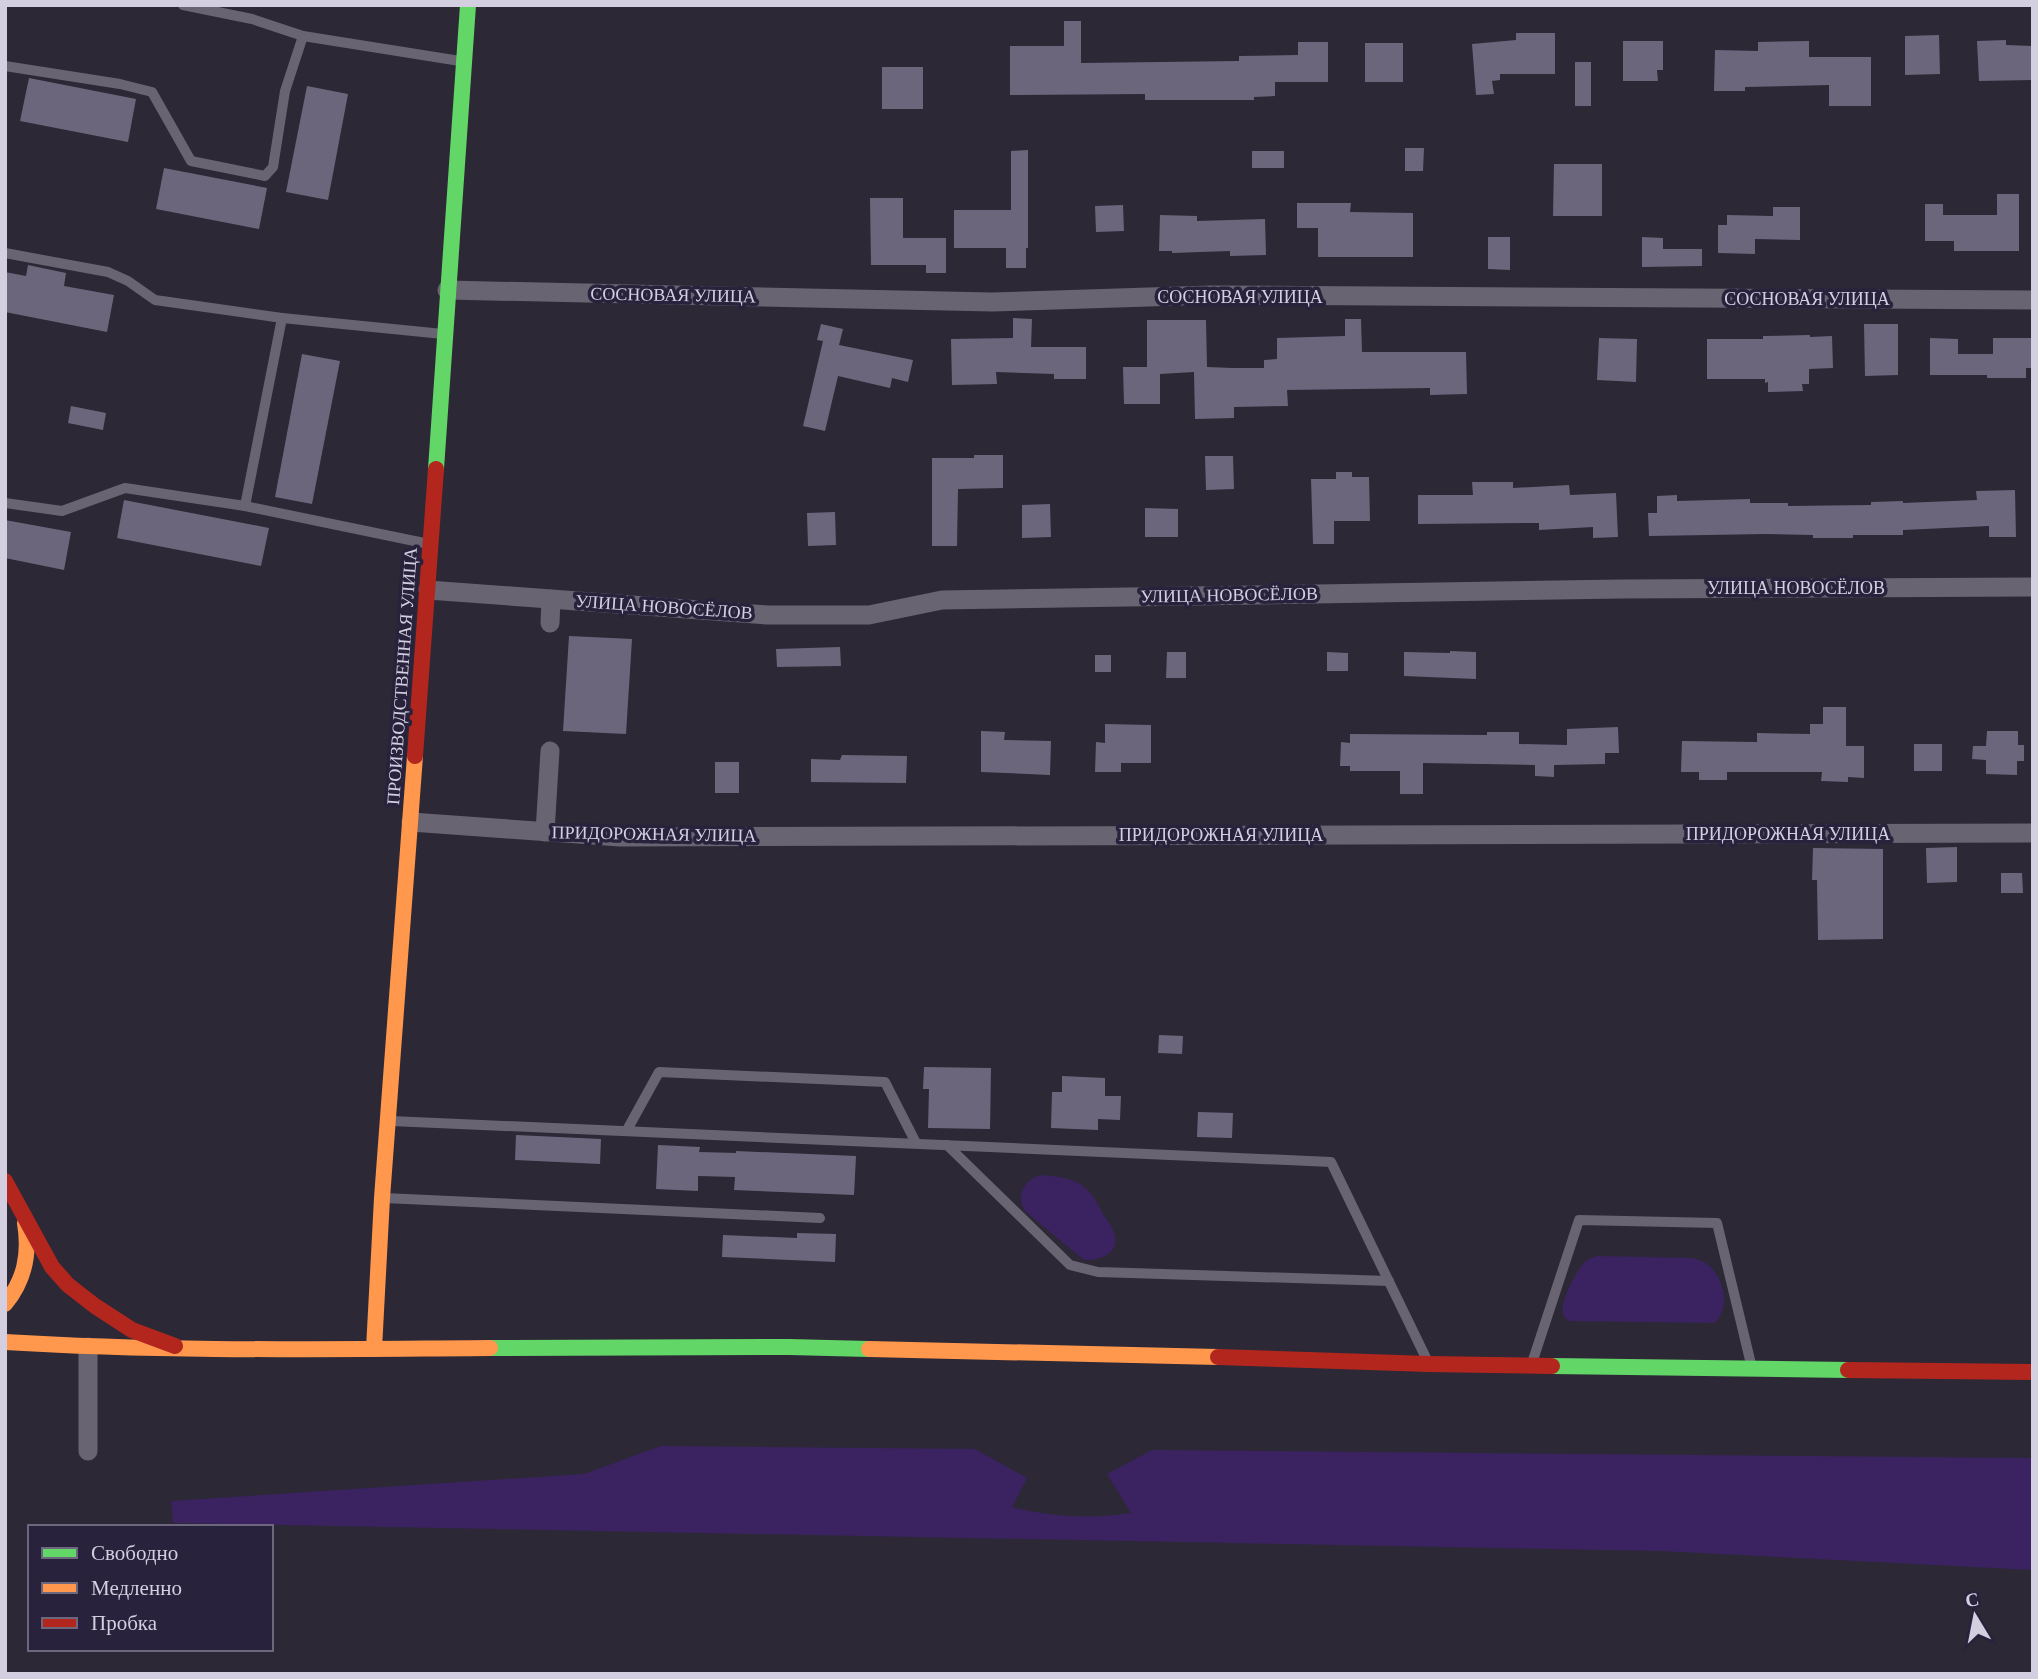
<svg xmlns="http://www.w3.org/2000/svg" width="2038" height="1679" viewBox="0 0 2038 1679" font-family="Georgia,serif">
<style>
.green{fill:#3a2360}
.building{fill:#6c667c}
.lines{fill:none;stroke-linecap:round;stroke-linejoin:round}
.lane{stroke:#686471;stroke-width:10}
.street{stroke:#686471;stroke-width:19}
.fast{stroke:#63d668;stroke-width:16}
.slow{stroke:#ff974d;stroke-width:16}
.jam{stroke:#b3261e;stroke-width:16}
.labels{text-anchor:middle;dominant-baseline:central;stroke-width:7;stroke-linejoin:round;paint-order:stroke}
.street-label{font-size:18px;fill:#d3cfe0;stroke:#29223c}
</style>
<rect width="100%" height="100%" fill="#2c2836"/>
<!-- green -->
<g class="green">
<path d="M1042,1175c15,2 30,2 42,12 9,7 14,17 19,27 4,6 9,12 11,19 7,21 -15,28 -30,27l-58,-48c-12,-16 -2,-33 16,-37z"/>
<path d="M1596,1256l96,2c4,1 8,2 12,4 20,12 28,46 10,61l-144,-2c-5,-3 -6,-3 -7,-8 -3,-12 14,-44 23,-52 2,-2 8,-4 10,-5z"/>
<path d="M661,1446l314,3 52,29 -15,29c39,10 79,12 119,6l-24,-39 45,-24 881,8v112l-373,-19 -1487,-28 -2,-22 413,-27z"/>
</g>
<!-- building -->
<g class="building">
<polygon points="1064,21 1081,21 1081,63 1239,61 1239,56 1298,55 1298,42 1328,42 1328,82 1275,82 1275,96 1254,97 1254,100 1145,100 1145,94 1010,95 1010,46 1064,46"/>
<polygon points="1516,33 1555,33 1555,74 1500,74 1500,80 1492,81 1494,94 1476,95 1472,44 1516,40"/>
<polygon points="1939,35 1940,74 1905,75 1905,36"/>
<polygon points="2006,40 2006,45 2033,46 2033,80 1979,81 1977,41"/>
<polygon points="1623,41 1663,41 1663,70 1657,70 1658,81 1623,81"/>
<polygon points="1809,41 1809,57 1871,57 1871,106 1829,106 1829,85 1745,87 1745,91 1714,91 1715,50 1758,51 1758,42"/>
<rect x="1365" y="43" width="38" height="39"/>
<rect x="1575" y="62" width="16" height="44"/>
<rect x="882" y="67" width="41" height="42"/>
<polygon points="29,78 136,99 128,142 20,121"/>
<polygon points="307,86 348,94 328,200 286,192"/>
<polygon points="1405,148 1424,148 1423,171 1405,171"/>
<polygon points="1028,150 1028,248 1026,248 1026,268 1006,268 1006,248 954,248 954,210 1011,210 1011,151"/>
<rect x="1252" y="151" width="32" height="17"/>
<polygon points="1554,164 1602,164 1602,216 1553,216"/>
<polygon points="164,168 267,188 259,229 156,209"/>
<polygon points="1997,194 2019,194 2019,251 1954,251 1954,241 1925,241 1925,204 1943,204 1943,215 1997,215"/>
<polygon points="870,198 903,198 903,238 946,238 946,273 926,273 926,265 871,265"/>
<polygon points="1297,203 1351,203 1350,212 1413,213 1413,257 1318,257 1318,228 1297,228"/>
<polygon points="1123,205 1124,231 1096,232 1095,206"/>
<polygon points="1773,207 1800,207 1800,240 1755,239 1755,254 1718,253 1718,225 1727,225 1727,215 1773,216"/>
<polygon points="1160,215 1197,216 1197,221 1265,219 1266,255 1230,256 1230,251 1172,253 1172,251 1159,251"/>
<polygon points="1488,237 1510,237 1510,270 1488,269"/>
<polygon points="1642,237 1663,238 1663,249 1702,249 1702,266 1642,267"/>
<polygon points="28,265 66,273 64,286 114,295 107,332 5,312 5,272 26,276"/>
<polygon points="1013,318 1032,319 1031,347 1086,347 1086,379 1054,379 1054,374 996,372 997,384 952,385 951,339 1013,338"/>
<polygon points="1345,319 1361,319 1362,352 1466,352 1467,394 1430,395 1430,388 1287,390 1288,406 1234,407 1234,418 1195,419 1194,372 1160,374 1160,404 1124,404 1123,367 1147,367 1147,320 1206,320 1207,367 1233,368 1264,368 1264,360 1277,359 1277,338 1345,336"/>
<polygon points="821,324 843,329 839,345 913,360 908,382 892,378 890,388 838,376 825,431 803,426 823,341 817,340"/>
<polygon points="1864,324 1898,324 1898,375 1865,376"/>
<polygon points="1810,335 1810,337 1832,336 1833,368 1809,369 1809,384 1802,384 1803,391 1768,392 1768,382 1765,383 1765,379 1707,379 1707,339 1763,339 1763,336"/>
<polygon points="1599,338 1637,339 1636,382 1597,380"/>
<polygon points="1930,338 1958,339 1958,354 1993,354 1993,338 2033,338 2033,368 2026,368 2026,378 1987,378 1987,375 1930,375"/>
<polygon points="302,354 340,361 312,504 275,497"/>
<polygon points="71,406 106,413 103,430 68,423"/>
<polygon points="974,455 1003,455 1003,488 958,489 957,546 932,546 932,458 974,458"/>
<polygon points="1205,456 1233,456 1234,489 1206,490"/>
<polygon points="1336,472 1352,472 1352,477 1369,477 1370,521 1334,521 1334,544 1313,544 1311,479 1336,479"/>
<polygon points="1472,482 1513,482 1513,488 1569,485 1570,495 1616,493 1618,537 1593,538 1593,527 1539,530 1539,523 1418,524 1418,495 1473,495"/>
<polygon points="2015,490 2016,537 1989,537 1989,526 1903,530 1903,535 1853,535 1853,538 1813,538 1813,535 1765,534 1649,536 1648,513 1657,513 1657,496 1677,495 1677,501 1750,499 1750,503 1788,503 1788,506 1871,505 1871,502 1903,501 1903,503 1977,500 1976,491"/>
<polygon points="124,500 269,528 261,566 117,538"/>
<polygon points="1050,504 1051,537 1022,538 1022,505"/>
<polygon points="1145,508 1178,509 1178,537 1145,537"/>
<polygon points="835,512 836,545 808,546 807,513"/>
<polygon points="5,520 71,532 64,570 5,558"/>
<polygon points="569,636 632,639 626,734 563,731"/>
<polygon points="840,647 841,666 777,667 776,649"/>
<polygon points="1450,651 1476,652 1476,679 1404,676 1404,652 1450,653"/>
<polygon points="1167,652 1186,652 1186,678 1166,678"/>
<polygon points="1327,652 1348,653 1348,671 1327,671"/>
<rect x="1095" y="655" width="16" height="17"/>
<polygon points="1823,707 1846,707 1846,746 1864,746 1864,778 1848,777 1848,782 1821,781 1822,772 1727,772 1727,780 1699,780 1699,772 1681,772 1682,741 1757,742 1757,733 1810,734 1810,724 1823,724"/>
<polygon points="1105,724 1151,725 1151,763 1121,763 1121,772 1095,772 1096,742 1105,743"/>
<polygon points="1618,727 1619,753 1605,753 1605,764 1554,765 1554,777 1535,776 1535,765 1423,763 1423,794 1400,794 1400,771 1350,771 1350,766 1340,766 1341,742 1350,743 1350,734 1487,735 1487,732 1519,732 1519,744 1567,745 1567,729"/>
<polygon points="981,731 1005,732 1004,740 1051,741 1050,775 981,772"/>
<polygon points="1987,731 2018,731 2018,745 2024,745 2024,761 2017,761 2017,775 1986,774 1986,760 1972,759 1973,746 1986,746"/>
<rect x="1914" y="744" width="28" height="27"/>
<polygon points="842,755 907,756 906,783 811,782 811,759 840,760"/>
<rect x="715" y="762" width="24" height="31"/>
<polygon points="1957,847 1957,882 1927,883 1926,848"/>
<polygon points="1813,848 1883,849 1883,939 1818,940 1817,880 1812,880"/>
<polygon points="2001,873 2022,873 2023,893 2001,893"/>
<polygon points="1159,1035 1183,1036 1182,1054 1158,1053"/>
<polygon points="924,1067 991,1068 990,1129 928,1128 929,1089 923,1089"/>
<polygon points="1062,1076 1105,1078 1105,1096 1121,1096 1120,1120 1098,1119 1098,1130 1051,1128 1052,1092 1062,1092"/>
<polygon points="1198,1112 1233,1113 1232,1138 1197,1137"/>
<polygon points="516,1135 601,1139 600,1164 515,1160"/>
<polygon points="658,1145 700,1147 699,1152 736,1153 736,1151 856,1156 854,1195 734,1190 735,1177 698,1176 698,1191 656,1189"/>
<polygon points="797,1233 836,1234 835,1262 722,1257 723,1235 797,1238"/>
</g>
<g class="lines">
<!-- lane -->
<g class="lane">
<polyline points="183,5 252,19 303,36"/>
<polyline points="5,66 120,84 152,92 191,161 265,176 273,167 285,91 303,36 460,61"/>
<polyline points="5,253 108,272 128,281 155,300 282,318 443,334"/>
<polyline points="5,503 62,511 125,488 245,506 429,544"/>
<polyline points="245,506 282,318"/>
<polyline points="391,1121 1331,1162 1427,1360"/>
<polyline points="627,1130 659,1072 885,1082 916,1143"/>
<polyline points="947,1145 1070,1265 1098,1272 1389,1281"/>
<polyline points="384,1198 820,1218"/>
<polyline points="1532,1363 1579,1220 1717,1223 1751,1364"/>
</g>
<!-- street -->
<g class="street">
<polyline points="447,290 992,302 1211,295 2033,300"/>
<polyline points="428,590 767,615 869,615 942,600 1622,589 2033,587"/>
<polyline points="550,623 551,599"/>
<polyline points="411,822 620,837 2033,833"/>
<polyline points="545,832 550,751"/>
<polyline points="88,1347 88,1451"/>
</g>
<!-- fast -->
<g class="fast">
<polyline points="436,469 468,5"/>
<polyline points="490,1348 789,1347 869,1349"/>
<polyline points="1552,1366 1848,1370"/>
</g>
<!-- slow -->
<g class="slow">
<path d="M5,1304c20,-24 25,-50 20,-81"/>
<path d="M5,1342c161,10 323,7 485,6"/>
<polyline points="374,1349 382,1198 415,756"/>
<polyline points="869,1349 1218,1357"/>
</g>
<!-- jam -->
<g class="jam">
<polyline points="415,756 436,469"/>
<polyline points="5,1181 52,1267 68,1285 95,1306 132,1330 175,1346"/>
<polyline points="1218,1357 1429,1364 1552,1366"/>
<polyline points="1848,1370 2033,1372"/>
</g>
</g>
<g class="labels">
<!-- street labels -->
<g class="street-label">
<text transform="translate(673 295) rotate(1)">СОСНОВАЯ УЛИЦА</text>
<text x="1240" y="297">СОСНОВАЯ УЛИЦА</text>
<text x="1807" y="299">СОСНОВАЯ УЛИЦА</text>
<text x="1796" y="588">УЛИЦА НОВОСЁЛОВ</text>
<text transform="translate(1229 595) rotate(-1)">УЛИЦА НОВОСЁЛОВ</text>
<text transform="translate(664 607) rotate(4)">УЛИЦА НОВОСЁЛОВ</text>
<text transform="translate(402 676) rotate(-86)">ПРОИЗВОДСТВЕННАЯ УЛИЦА</text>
<text transform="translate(654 834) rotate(1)">ПРИДОРОЖНАЯ УЛИЦА</text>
<text x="1788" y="834">ПРИДОРОЖНАЯ УЛИЦА</text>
<text x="1221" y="835">ПРИДОРОЖНАЯ УЛИЦА</text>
</g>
</g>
<!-- border -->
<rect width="2038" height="1679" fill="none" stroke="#d3cfe0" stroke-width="14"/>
<!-- legend -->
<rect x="28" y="1525" width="245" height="126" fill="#29223c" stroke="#6d677e" stroke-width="2"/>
<rect x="42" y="1548" width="35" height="10" fill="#63d668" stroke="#6d677e" stroke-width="2"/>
<text x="91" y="1560" font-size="21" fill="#d3cfe0">Свободно</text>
<rect x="42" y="1583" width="35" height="10" fill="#ff974d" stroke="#6d677e" stroke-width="2"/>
<text x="91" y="1595" font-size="21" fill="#d3cfe0">Медленно</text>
<rect x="42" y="1618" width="35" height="10" fill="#b3261e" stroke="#6d677e" stroke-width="2"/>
<text x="91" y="1630" font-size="21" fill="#d3cfe0">Пробка</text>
<!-- north arrow -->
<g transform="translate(1975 1616) rotate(350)" stroke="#29223c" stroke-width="5" paint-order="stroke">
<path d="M0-5L12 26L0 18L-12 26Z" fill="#d3cfe0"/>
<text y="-10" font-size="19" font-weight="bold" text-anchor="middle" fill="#d3cfe0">С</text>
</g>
</svg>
